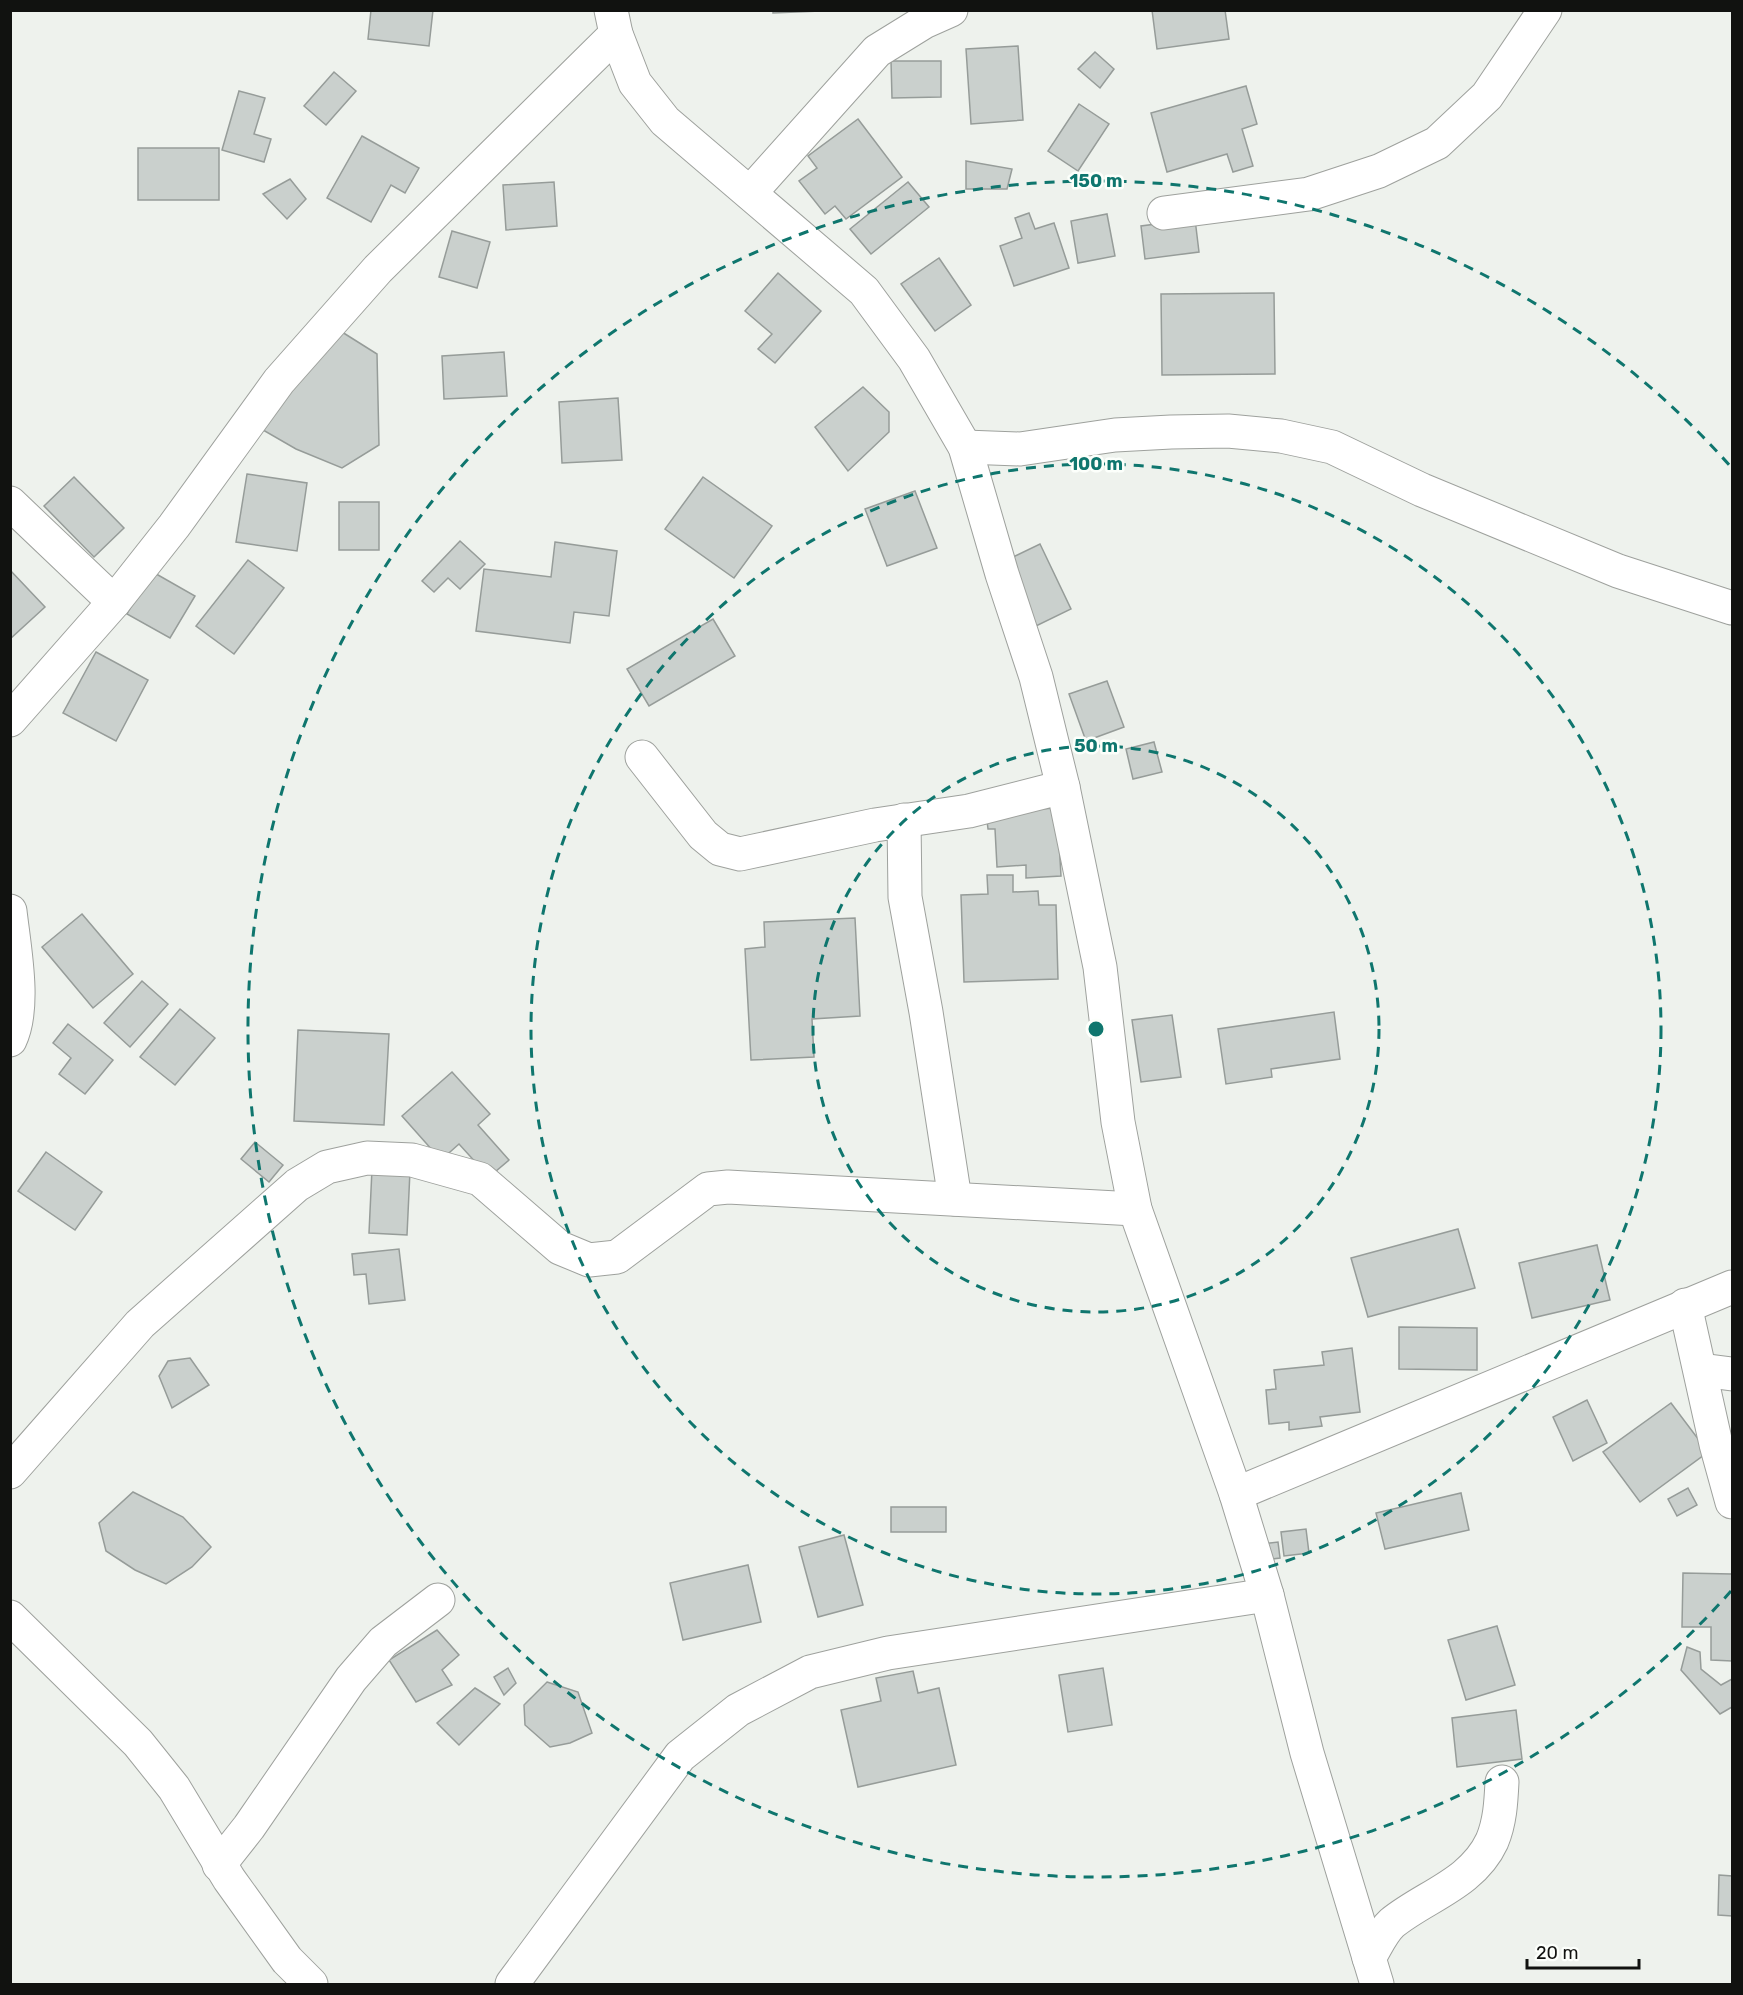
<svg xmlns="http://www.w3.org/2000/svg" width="1743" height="1995" viewBox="0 0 1743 1995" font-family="Rubik,sans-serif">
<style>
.building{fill:#cad0cd;stroke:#969c99;stroke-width:1.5}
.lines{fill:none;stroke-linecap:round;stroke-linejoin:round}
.minor-casing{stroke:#9ea19d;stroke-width:35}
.minor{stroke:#fff;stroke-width:33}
.ring{fill:none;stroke:#0f766e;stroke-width:3;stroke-dasharray:10 8}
.centre{fill:#0f766e;stroke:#fcfffb;stroke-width:3}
.ring-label{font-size:18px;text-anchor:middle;font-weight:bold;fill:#0f766e;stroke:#fcfffb;stroke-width:5;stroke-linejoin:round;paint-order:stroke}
</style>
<rect width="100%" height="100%" fill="#eef2ed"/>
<!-- building -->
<g class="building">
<polygon points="371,10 433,10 429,46 368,39"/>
<polygon points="773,10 820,10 820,11 773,13"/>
<polygon points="1152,10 1225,10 1229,39 1157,49"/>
<polygon points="1018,46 1023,120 971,124 966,49"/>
<polygon points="1095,52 1114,69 1100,88 1078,69"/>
<polygon points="891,61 941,61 941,97 892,98"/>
<polygon points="334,72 356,91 326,125 304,106"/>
<polygon points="1246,86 1257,124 1242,129 1253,166 1233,172 1227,154 1167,172 1151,113"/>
<polygon points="239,91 265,98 254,134 271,139 264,162 222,150"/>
<polygon points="1079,104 1109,124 1078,171 1048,151"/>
<polygon points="858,119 902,177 846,219 835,206 825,214 799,181 817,168 808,156"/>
<polygon points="362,136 419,168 405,193 391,185 371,222 327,198"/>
<rect x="138" y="148" width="81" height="52"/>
<polygon points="966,161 1012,169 1007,189 966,189"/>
<polygon points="290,179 306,199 287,219 263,194"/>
<polygon points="554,182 557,226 506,230 503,185"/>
<polygon points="908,182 929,207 871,254 850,229"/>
<polygon points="1029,213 1035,229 1054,223 1069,268 1014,286 1000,246 1022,238 1015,218"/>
<polygon points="1107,214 1115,256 1078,263 1071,221"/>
<polygon points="1195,219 1199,252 1145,259 1141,226"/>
<polygon points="452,231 490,242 477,288 439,277"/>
<polygon points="939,258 971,305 935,331 901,284"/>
<polygon points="778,273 821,311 775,363 758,349 772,334 745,311"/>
<polygon points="1274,293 1275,374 1162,375 1161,294"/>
<polygon points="342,332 377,354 379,445 342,468 296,449 263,430 303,369"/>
<polygon points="504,352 507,396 444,399 442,356"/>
<polygon points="863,387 889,412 889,432 848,471 815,427"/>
<polygon points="618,398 622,460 562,463 559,402"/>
<polygon points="247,474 307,483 297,551 236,542"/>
<polygon points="74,477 124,528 94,557 44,506"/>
<polygon points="703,477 772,526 734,578 665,529"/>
<polygon points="915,491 937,548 887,566 865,509"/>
<rect x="339" y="502" width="40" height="48"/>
<polygon points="460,541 485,564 460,589 448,578 434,592 422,581"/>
<polygon points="555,542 617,551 609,616 574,612 570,643 476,631 484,569 551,577"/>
<polygon points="1040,544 1071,609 1036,626 1005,561"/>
<polygon points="248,560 284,588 234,654 196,626"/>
<polygon points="10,570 45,607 10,639"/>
<polygon points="151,571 195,596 170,638 127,614"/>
<polygon points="713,619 735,656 649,706 627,669"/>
<polygon points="96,652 148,680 116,741 63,713"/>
<polygon points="1107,681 1124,727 1086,741 1069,694"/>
<polygon points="1154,742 1162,772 1133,779 1126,749"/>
<polygon points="1057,808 1061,876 1026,878 1026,865 997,867 995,829 988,829 986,812"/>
<polygon points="987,875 1013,875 1013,892 1038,891 1039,905 1056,905 1058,979 964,982 961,895 988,894"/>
<polygon points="82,914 133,974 93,1008 42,947"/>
<polygon points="855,918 860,1016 812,1019 814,1057 751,1060 745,949 765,947 764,922"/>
<polygon points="142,981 168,1004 130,1047 104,1023"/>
<polygon points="180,1009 215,1038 175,1085 140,1057"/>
<polygon points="1334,1012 1340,1059 1271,1069 1272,1077 1226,1084 1218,1029"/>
<polygon points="1172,1015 1181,1077 1141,1082 1132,1020"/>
<polygon points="68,1024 113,1060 85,1094 59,1074 71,1058 53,1043"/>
<polygon points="298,1030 389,1034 384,1125 294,1121"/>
<polygon points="452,1072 490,1114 478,1125 509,1160 489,1177 459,1144 441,1160 402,1116"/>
<polygon points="255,1142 283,1165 269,1182 241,1159"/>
<polygon points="46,1152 102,1192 75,1230 18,1191"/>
<polygon points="372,1169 410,1171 407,1235 369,1233"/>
<polygon points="1458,1229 1475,1288 1368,1317 1351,1258"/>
<polygon points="1597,1245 1610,1300 1532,1318 1519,1263"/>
<polygon points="399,1249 405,1300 369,1304 366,1274 354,1275 352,1254"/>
<polygon points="1399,1327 1477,1328 1477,1370 1399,1369"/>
<polygon points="1352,1348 1360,1412 1320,1417 1322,1426 1289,1430 1289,1422 1269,1424 1266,1390 1276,1389 1274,1370 1324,1365 1322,1352"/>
<polygon points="190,1358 209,1385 172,1408 159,1376 168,1361"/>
<polygon points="1587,1400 1607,1443 1573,1461 1553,1417"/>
<polygon points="1671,1403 1708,1452 1640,1502 1603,1452"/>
<polygon points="1688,1488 1697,1505 1677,1516 1668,1499"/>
<polygon points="133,1492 183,1517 211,1547 192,1567 166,1584 135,1570 106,1551 99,1523"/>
<polygon points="1461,1493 1469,1530 1385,1549 1376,1513"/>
<rect x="891" y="1507" width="55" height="25"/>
<polygon points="1306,1529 1309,1553 1284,1556 1281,1532"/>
<polygon points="844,1535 863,1605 818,1617 799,1547"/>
<polygon points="1278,1542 1280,1558 1265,1560 1262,1544"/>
<polygon points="748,1565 761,1622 683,1640 670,1583"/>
<polygon points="1683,1573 1732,1574 1732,1661 1711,1660 1711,1627 1682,1627"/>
<polygon points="1497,1626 1515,1685 1466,1700 1448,1640"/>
<polygon points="437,1630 459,1655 442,1670 452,1685 416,1702 389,1660"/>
<polygon points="1687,1647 1700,1652 1701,1669 1721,1685 1732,1679 1732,1707 1720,1714 1681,1670"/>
<polygon points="508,1668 516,1683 504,1695 494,1677"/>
<polygon points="1103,1668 1112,1725 1068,1732 1059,1675"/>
<polygon points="913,1671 918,1693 939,1688 956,1765 858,1787 841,1710 881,1701 876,1678"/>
<polygon points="547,1682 578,1692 592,1733 570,1743 550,1747 525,1725 524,1705"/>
<polygon points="475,1688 500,1704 459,1745 437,1723"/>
<polygon points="1516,1710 1522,1759 1457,1767 1452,1718"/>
<polygon points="1719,1875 1732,1876 1732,1916 1718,1915"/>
</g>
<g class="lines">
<defs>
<g id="minor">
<polyline points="611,10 616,34 635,83 665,121 864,291 914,359 965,447 1002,574 1036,677 1063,787 1100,967 1118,1122 1135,1209 1236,1494 1267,1595 1307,1753 1377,1984"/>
<polyline points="750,193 877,51 924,22 951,10"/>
<polyline points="1164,213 1309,194 1379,171 1437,143 1487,96 1545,10"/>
<polyline points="965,447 1020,449 1115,435 1171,432 1228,431 1281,436 1332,447 1422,490 1618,571 1732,608"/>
<polyline points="10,503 114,602"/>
<polyline points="10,720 114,602 174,526 279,381 378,269 616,34"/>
<polyline points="642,757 703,835 720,849 740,854 875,825 969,811 1063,787"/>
<polyline points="904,820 905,897 926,1012 955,1199"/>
<path d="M10,911c4,36 16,96 0,129"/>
<polyline points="1685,1305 1716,1444 1732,1502"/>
<polyline points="1701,1370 1732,1374"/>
<polyline points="10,1472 140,1324 297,1185 327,1167 367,1158 412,1160 480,1179 560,1248 589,1260 617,1257 708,1189 728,1187 1135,1209"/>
<polyline points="1236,1494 1732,1287"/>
<polyline points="10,1617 138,1743 174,1788 229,1879 287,1960 311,1984"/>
<polyline points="219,1865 249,1827 351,1679 383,1642 438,1600"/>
<path d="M1369,1958c7,-11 13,-26 23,-35 33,-27 80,-39 100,-82 8,-19 9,-39 10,-59"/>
<polyline points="512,1984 680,1756 738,1710 810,1672 888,1653 1267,1595"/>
</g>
</defs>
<!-- minor casing -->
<use href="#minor" class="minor-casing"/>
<!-- minor -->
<use href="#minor" class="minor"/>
</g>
<!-- distance rings -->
<g class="ring">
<circle cx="1096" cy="1029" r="283"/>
<circle cx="1096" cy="1029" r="565"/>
<path d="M1731 1591A848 848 0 1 1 1731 467"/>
</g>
<circle cx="1096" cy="1029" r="9" class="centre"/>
<g class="ring-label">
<text x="1096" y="187">150 m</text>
<text x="1096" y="470">100 m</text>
<text x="1096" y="752">50 m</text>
</g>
<!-- border -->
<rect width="1743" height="1995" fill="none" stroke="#111210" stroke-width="24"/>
<!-- scale -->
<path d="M1527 1959v9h112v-9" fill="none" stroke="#111210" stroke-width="3"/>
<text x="1536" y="1959" font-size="18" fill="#111210" stroke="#fcfffb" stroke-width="4.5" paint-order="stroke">20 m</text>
</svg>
